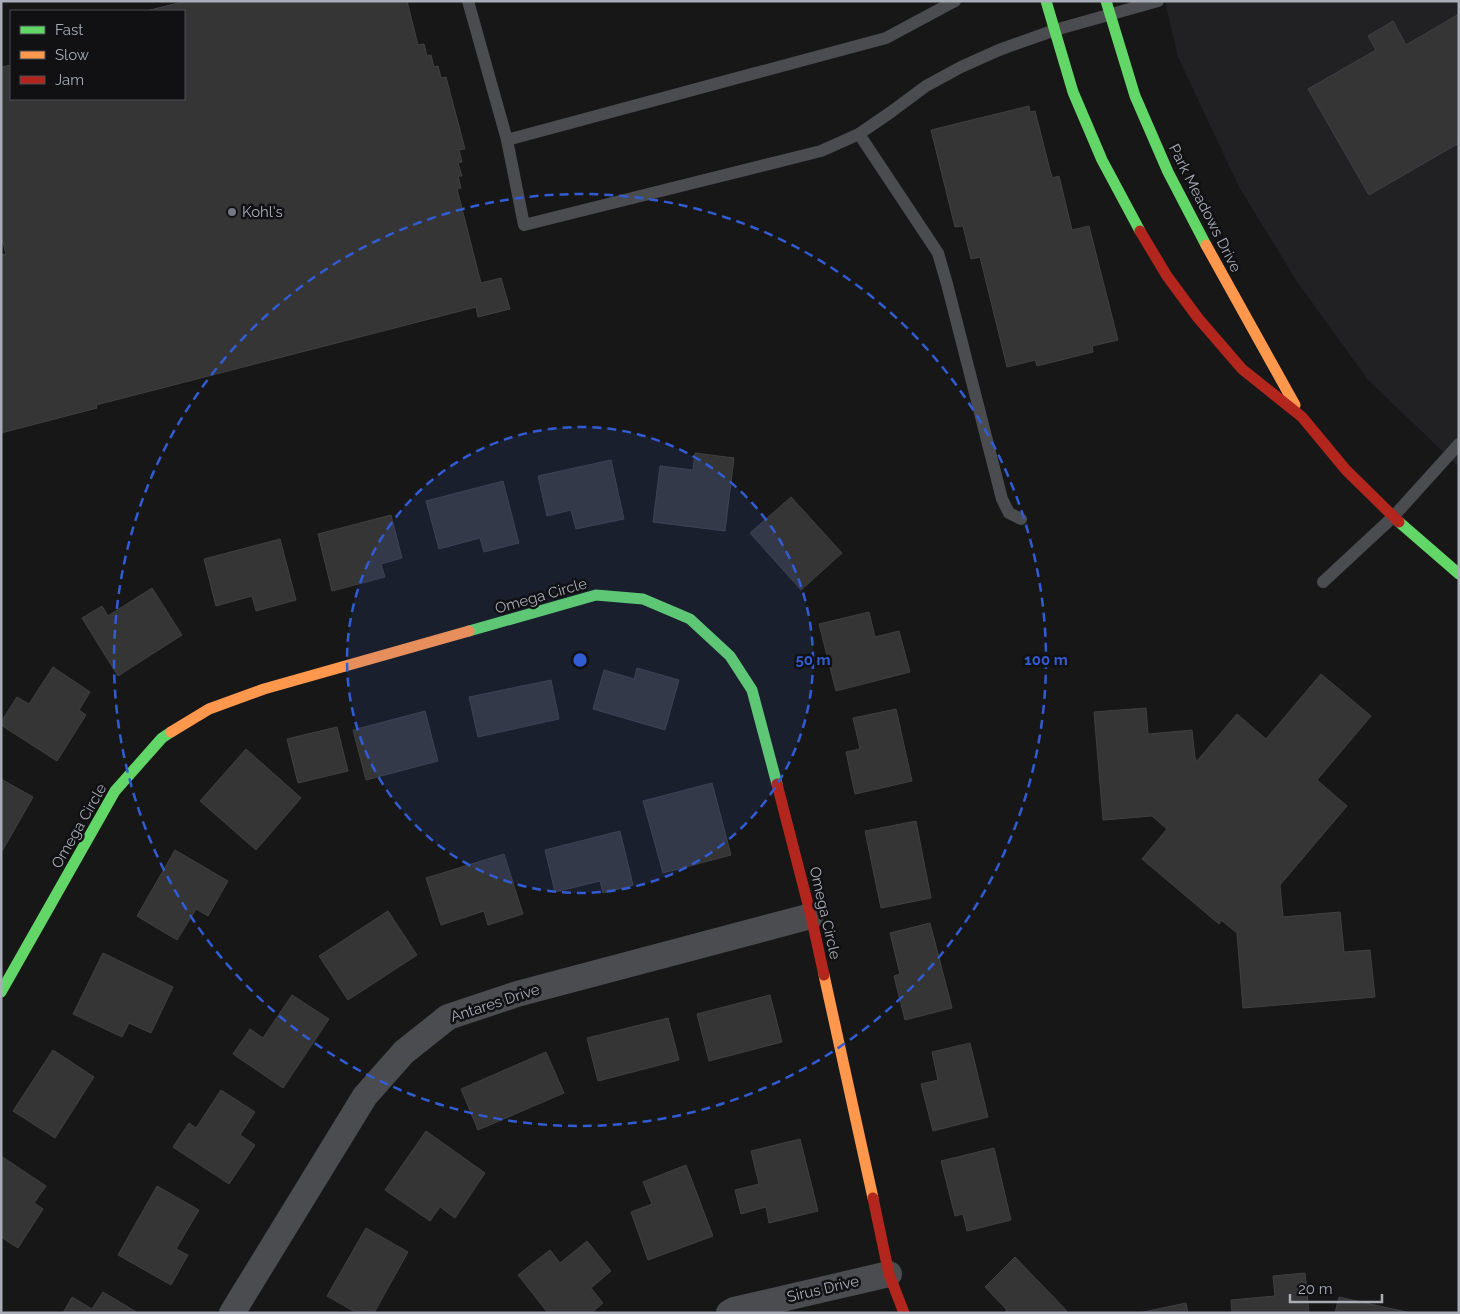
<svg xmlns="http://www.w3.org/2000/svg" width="1460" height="1314" viewBox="0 0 1460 1314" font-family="Raleway,sans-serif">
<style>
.built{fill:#212123}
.building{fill:#353536;stroke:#3f4043}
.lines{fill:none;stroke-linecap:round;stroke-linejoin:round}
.lane{stroke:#4b4c50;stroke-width:12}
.street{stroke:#4b4c50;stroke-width:26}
.fast{stroke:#63d668;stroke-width:11}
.slow{stroke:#ff974d;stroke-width:11}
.jam{stroke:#b3261e;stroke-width:11}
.ring{fill:none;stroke:#325cd3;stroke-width:2.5;stroke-dasharray:9 6}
.poi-dot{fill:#757880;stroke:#111113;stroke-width:2}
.labels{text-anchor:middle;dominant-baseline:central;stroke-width:5;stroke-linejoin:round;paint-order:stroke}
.street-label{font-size:15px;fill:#a8adb8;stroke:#111113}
.poi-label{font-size:15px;fill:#a8adb8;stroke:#111113;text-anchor:start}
.centre{fill:#325cd3;stroke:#111113;stroke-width:2.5}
.ring-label{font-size:15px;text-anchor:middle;font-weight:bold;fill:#325cd3;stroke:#111113;stroke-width:5;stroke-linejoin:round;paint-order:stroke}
</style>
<rect width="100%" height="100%" fill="#171717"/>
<!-- built -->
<polygon class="built" points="1165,1 1459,1 1459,467 1368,380 1296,280 1239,187 1178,57"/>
<!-- building -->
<g class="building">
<polygon points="186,1 407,1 418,45 424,44 427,56 431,55 434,67 438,66 441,78 446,77 465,149 459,150 462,162 458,163 462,176 458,176 461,188 457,189 481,283 501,278 510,309 478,317 476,307 96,405 97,408 1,433 1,255 6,254 1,235 1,67 11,65 11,99 184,99 184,11 146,11"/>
<polygon points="1459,14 1459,143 1369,195 1308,89 1376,50 1368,36 1393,21 1406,45"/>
<polygon points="1029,106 1030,112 1035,111 1052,178 1059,176 1072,230 1089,226 1118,340 1092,346 1093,352 1037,366 1035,360 1007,367 980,257 971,259 963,226 955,227 931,130"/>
<polygon points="695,453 734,458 725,531 653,522 660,466 693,470"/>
<polygon points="611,460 624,519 576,529 571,510 547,516 538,476"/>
<polygon points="503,481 519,543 484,552 480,538 439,549 426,501"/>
<polygon points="791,497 842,553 801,590 750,533"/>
<polygon points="391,515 402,558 381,564 385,577 332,591 318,534"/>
<polygon points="280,539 296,600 256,611 252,596 216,606 204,559"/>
<polygon points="152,588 182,635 118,676 82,618 102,606 108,616"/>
<polygon points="869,612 875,637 899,631 910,672 836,691 819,624"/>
<polygon points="53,667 90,692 79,710 86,715 57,761 1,725 1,722 17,697 29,704"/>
<polygon points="637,668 679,680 665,730 593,709 604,670 634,679"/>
<polygon points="1321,674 1371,716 1317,780 1347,806 1280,885 1283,917 1340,912 1344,952 1370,950 1375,997 1243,1008 1237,933 1221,920 1219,924 1142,859 1167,829 1152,816 1103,820 1094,712 1146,708 1148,734 1192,730 1195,758 1197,761 1237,714 1266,739"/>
<polygon points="551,680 559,719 478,737 469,697"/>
<polygon points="896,709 912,781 855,794 846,752 860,749 853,718"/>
<polygon points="425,711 438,761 366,780 353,730"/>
<polygon points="337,727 348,771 298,783 287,739"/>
<polygon points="246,749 301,798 256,850 200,801"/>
<polygon points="1,779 33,797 1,853"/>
<polygon points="712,783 731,855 663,873 643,801"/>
<polygon points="916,821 931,898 881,908 865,831"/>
<polygon points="620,831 633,885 603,893 600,881 555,892 545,850"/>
<polygon points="175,850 228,881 208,916 196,909 177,940 137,916"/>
<polygon points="504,854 523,914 488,925 484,911 441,925 426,878"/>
<polygon points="388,911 417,955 348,1000 319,956"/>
<polygon points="930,923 952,1008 905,1020 894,976 900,974 890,933"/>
<polygon points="103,953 173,987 151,1033 129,1023 122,1037 73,1014"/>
<polygon points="292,995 329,1019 283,1088 233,1054 250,1029 263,1038"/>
<polygon points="770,995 782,1042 709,1061 697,1014"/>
<polygon points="668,1018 679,1060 598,1081 587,1038"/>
<polygon points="970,1043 988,1117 933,1131 921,1084 938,1080 932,1052"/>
<polygon points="53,1050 94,1077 55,1138 13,1111"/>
<polygon points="546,1052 564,1093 478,1130 461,1089"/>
<polygon points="221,1090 255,1112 240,1135 255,1145 229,1184 173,1147 189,1123 196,1128"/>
<polygon points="426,1131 485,1173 455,1218 440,1207 430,1221 385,1190"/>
<polygon points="800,1139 818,1211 769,1223 766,1207 741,1214 735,1190 759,1184 751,1151"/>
<polygon points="994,1148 1011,1220 967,1231 963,1214 955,1216 941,1161"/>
<polygon points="1,1156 46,1186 34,1203 43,1209 18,1248 1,1237"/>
<polygon points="686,1165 713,1236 648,1260 631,1212 652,1204 643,1182"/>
<polygon points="157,1186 199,1210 176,1249 188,1255 171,1285 118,1255"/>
<polygon points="366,1228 408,1252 374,1313 357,1313 327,1296"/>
<polygon points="587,1241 611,1271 591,1288 603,1303 591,1313 548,1313 518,1275 550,1250 560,1263"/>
<polygon points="1015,1257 1067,1311 1065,1313 1004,1313 1007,1310 985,1287"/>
<polygon points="1305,1273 1309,1313 1232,1313 1231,1300 1275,1296 1273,1276"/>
<polygon points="103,1292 138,1313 63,1313 72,1297 92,1309"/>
<polygon points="1339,1297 1411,1313 1335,1313"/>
<polygon points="1186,1303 1188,1313 1139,1313"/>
</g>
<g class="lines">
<!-- lane -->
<g class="lane">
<polyline points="468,1 507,140 524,225 821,151 859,134 891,112 926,86 961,67 999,50 1055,30 1158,1"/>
<polyline points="859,134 938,253 947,284 1002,499 1009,513 1021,519"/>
<polyline points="507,140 886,38 955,1"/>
<polyline points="1323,582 1393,517 1459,444"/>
</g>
<!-- street -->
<g class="street">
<polyline points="232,1313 365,1096 404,1052 448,1017 517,994 811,916"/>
<polyline points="729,1313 734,1310 889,1274"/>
</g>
<!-- fast -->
<g class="fast">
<polyline points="1046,1 1073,92 1102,160 1140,231"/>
<polyline points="1106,1 1135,96 1168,172 1206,245"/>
<polyline points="1399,522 1459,574"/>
<polyline points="469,631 596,595 643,599 690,619 730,656 752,690 777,784"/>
<polyline points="1,992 115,791 162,738 171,732"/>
</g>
<!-- slow -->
<g class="slow">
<polyline points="1206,245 1295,405"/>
<polyline points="171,732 209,709 264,689 469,631"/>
<polyline points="824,975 873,1198"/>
</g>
<!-- jam -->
<g class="jam">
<polyline points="1140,231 1167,276 1198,318 1242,369 1302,417 1346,470 1399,522"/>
<polyline points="777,784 811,916 824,975"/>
<polyline points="873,1198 889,1274 904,1313"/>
</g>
</g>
<!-- distance rings -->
<circle cx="580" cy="660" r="233" fill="#325cd3" fill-opacity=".12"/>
<g class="ring">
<circle cx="580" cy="660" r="233"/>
<circle cx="580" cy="660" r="466"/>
</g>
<!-- markers -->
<circle class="poi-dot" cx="232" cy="212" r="5"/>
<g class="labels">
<!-- street labels -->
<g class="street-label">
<text transform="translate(1205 208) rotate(63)">Park Meadows Drive</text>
<text transform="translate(541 596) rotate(-16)">Omega Circle</text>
<text transform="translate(79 826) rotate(-60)">Omega Circle</text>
<text transform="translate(825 913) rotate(77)">Omega Circle</text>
<text transform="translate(495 1003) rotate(-18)">Antares Drive</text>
<text transform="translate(823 1289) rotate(-13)">Sirus Drive</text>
</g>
<!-- poi labels -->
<g class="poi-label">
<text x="242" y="212">Kohl's</text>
</g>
</g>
<circle cx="580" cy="660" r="8" class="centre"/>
<g class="ring-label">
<text x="813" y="665">50 m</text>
<text x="1046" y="665">100 m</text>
</g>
<!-- border -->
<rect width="1460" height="1314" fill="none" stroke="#a8adb8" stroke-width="5"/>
<!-- legend -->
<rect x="10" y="10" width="175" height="90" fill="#111113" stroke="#4d4f55"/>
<rect x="20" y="26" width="25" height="8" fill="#63d668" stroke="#4d4f55"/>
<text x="55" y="35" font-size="15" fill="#a8adb8">Fast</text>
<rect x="20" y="51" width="25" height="8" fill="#ff974d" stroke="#4d4f55"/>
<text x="55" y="60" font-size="15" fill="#a8adb8">Slow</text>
<rect x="20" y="76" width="25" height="8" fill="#b3261e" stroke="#4d4f55"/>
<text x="55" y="85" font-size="15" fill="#a8adb8">Jam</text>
<!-- scale -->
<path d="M1290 1294v8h92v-8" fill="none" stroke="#a8adb8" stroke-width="2.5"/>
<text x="1298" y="1294" font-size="15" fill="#a8adb8" stroke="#111113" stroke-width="4" paint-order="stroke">20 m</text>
</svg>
